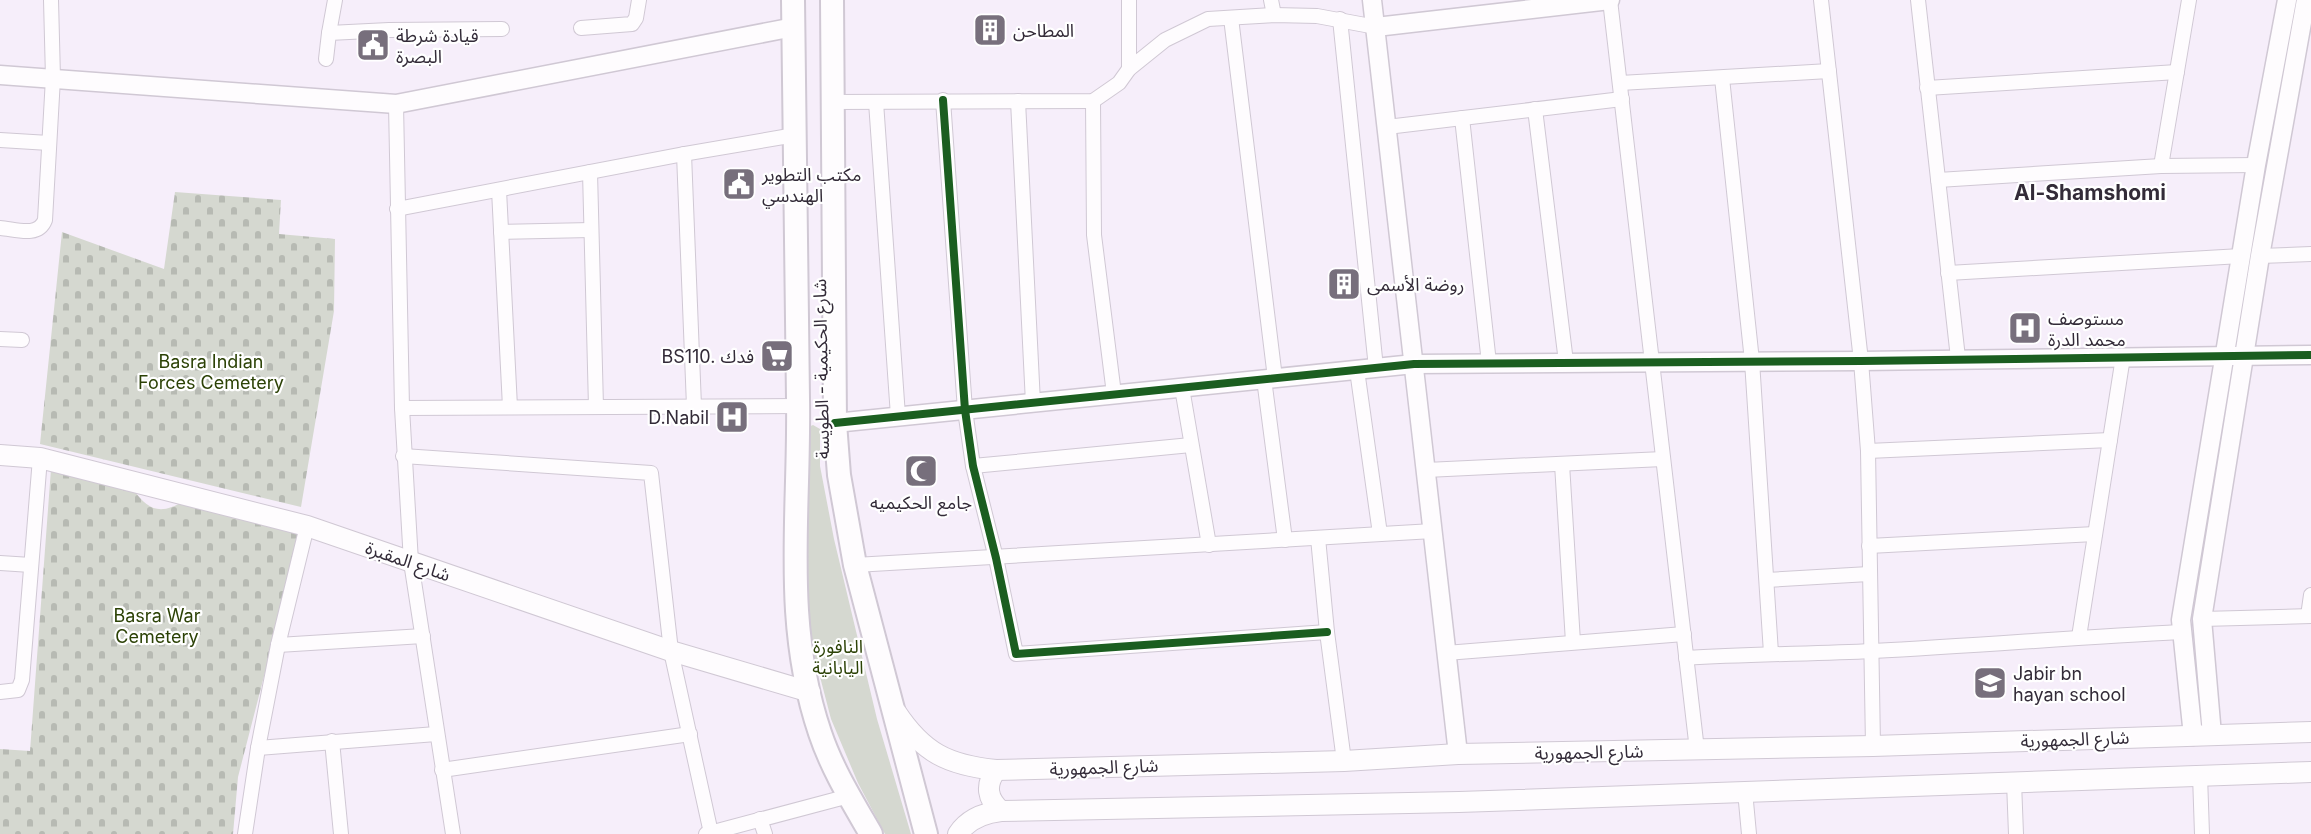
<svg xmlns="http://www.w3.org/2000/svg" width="2311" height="834" viewBox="0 0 2311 834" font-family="Inter,'Noto Sans Arabic',sans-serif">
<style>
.cemetery{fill:url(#cemetery-stones)}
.green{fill:#d5d8d0}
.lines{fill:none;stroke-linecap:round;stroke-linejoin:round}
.minor-casing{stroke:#d0c8d4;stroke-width:16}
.tertiary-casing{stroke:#d0c8d4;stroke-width:21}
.secondary-casing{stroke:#d0c8d4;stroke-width:22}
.primary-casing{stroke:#d0c8d4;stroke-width:26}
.minor{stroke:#fefcfe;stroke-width:14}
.tertiary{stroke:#fefcfe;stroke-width:18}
.secondary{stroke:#fefcfe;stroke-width:20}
.primary{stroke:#fefcfe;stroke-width:22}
.cycleway-casing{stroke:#fff;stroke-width:11}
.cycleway{stroke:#1b5e20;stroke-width:8}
.labels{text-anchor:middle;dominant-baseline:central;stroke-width:4.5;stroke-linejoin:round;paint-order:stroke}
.poi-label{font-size:18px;fill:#332b38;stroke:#fff;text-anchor:start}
.park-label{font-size:18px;fill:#2c4206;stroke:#fff}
.street-label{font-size:18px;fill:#332b38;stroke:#fff}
.quarter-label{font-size:21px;font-weight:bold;fill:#332b38;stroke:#fff}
</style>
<defs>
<pattern id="cemetery-stones" width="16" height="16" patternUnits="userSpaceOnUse" patternTransform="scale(1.5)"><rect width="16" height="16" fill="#d5d8d0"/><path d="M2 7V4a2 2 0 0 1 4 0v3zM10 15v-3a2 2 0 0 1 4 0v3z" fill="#b7bab3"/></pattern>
</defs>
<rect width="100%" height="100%" fill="#f6eefa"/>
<!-- cemetery -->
<g class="cemetery">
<polygon points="175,192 281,200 279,234 335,239 334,311 301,507 40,444 62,232 164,269"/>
<path d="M51,469l82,20c15,22 28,26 51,12l117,32 -63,244 -5,57h-233v-85l30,2z"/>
</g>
<!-- green -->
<polygon class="green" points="813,425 820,429 820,466 834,539 877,719 911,834 885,834 858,783 831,719 813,650 803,597 806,428"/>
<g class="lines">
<defs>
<g id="minor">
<polyline points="1271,0 1274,15"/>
<polyline points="1610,0 1697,750"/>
<polyline points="1821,0 1861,361 1868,451 1873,746"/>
<polyline points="1918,0 1958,358"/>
<polyline points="1231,18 1275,378"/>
<polyline points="1340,19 1376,368"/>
<polyline points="581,28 632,24 636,18 639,0"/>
<polyline points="329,33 335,0"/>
<polyline points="326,59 329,33 389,30 502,29"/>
<polyline points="1129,69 1129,0"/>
<polyline points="1722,78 1752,361 1771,653"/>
<polyline points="1620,83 1829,71"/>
<polyline points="1927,88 2177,72"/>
<polyline points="943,100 965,410 973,466 996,558 1016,654 1327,632"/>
<polyline points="1018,101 1033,403"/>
<polyline points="1093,101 1094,235 1114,394"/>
<polyline points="833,102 1093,101 1119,83 1129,69 1165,40 1208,19 1274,15 1317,16 1376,27"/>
<polyline points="876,102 898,416"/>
<polyline points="396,104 402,408 411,562 453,834"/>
<polyline points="1535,109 1566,362"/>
<polyline points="1462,118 1489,363"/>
<polyline points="1387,127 1622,99"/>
<polyline points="0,140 49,143"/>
<polyline points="684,154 694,406"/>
<polyline points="2161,166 2189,0"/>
<polyline points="590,172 596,407"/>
<polyline points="1938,180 2161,166 2256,165"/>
<polyline points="499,190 510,407"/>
<polyline points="397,209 684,154 795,135"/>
<path d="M0,228c15,1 38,10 45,-8l8,-142 -2,-78"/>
<polyline points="501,232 591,230"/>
<polyline points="2260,256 2311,254"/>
<polyline points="1948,273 2241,256"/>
<polyline points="0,339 22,340"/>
<polyline points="1357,370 1380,534"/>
<polyline points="1264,379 1285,540"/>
<polyline points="1182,388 1209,545"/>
<polyline points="402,408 799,406"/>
<polyline points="1868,451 2110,440"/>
<polyline points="403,456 651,473 671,651 711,833"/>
<polyline points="1562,464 1573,642"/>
<polyline points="973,466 1191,445"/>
<polyline points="1426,470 1663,459"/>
<polyline points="1318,538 1327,632 1344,761"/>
<polyline points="1869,546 2095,534"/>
<polyline points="0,563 31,565"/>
<polyline points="855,565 1433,531"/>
<polyline points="1767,580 1869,574"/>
<polyline points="2308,616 2311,595"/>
<polyline points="2202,619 2311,616"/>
<polyline points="2079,637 2123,357"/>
<polyline points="278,645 423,636"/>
<polyline points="1446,653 1684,634"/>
<path d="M1686,658c62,-4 124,-4 187,-7 102,-5 205,-14 308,-19"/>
<polyline points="0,692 18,690 22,680 40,458"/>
<polyline points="332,741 341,834"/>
<polyline points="258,748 436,734"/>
<polyline points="442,770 690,734"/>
<polyline points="2200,775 2202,834"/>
<polyline points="2014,782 2016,834"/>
<polyline points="1745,791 1749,834"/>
<polyline points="760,819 765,834"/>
<polyline points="245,834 258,748 278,645 307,526"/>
<polyline points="706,834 849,796"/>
</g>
<g id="tertiary">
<polyline points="1372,0 1458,754"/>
<polyline points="1376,27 1610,0"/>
<polyline points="0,75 396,104 794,27"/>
<polyline points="835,423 1414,364 1861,361 2311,355"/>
<polyline points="2212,735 2202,619 2260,256 2306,0"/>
<polyline points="2193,736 2181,620 2256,165 2287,0"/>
</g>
<g id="secondary">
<polyline points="0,455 40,458 307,526 671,651 810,692"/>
<path d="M896,712c27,41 52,53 100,58l348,-9 114,-7 415,-8 438,-14"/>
<path d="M996,770c-11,15 -9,29 5,41"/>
<path d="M958,834c10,-15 25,-21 43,-23l458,-9 852,-30"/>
</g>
<g id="primary">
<path d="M793,0c2,133 4,266 5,399 2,115 -16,222 22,334 12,36 32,68 51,101"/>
<polyline points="832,0 835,423 839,475 855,565 926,834"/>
</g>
</defs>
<!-- minor casing -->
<use href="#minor" class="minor-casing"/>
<!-- tertiary casing -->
<use href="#tertiary" class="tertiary-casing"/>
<!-- secondary casing -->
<use href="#secondary" class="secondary-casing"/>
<!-- primary casing -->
<use href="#primary" class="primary-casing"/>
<!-- minor -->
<use href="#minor" class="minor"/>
<!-- tertiary -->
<use href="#tertiary" class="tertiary"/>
<!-- secondary -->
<use href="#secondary" class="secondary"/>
<!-- primary -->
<use href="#primary" class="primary"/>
<defs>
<g id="cycleway">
<polyline points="943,100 965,410 973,466 996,558 1016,654 1327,632"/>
<polyline points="835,423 1414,364 1861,361 2311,355"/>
</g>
</defs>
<!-- cycleway casing -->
<use href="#cycleway" class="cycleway-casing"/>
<!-- cycleway -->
<use href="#cycleway" class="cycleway"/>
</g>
<!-- icons -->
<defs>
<symbol id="building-square" viewBox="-11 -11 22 22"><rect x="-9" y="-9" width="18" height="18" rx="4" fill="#776f7c" stroke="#fff"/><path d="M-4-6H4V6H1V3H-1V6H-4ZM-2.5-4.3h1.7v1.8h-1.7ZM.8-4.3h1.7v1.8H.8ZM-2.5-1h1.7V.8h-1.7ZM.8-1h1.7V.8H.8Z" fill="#fff"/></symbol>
<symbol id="civic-square" viewBox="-11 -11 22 22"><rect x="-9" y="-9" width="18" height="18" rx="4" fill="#776f7c" stroke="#fff"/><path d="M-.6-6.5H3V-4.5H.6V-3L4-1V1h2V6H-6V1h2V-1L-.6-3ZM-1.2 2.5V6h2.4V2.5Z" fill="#fff"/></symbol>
<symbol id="hospital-square" viewBox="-11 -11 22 22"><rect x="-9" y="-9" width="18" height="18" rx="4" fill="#776f7c" stroke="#fff"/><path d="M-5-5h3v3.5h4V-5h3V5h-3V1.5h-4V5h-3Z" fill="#fff"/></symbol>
<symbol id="supermarket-square" viewBox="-11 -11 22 22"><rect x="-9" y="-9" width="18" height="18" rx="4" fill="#776f7c" stroke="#fff"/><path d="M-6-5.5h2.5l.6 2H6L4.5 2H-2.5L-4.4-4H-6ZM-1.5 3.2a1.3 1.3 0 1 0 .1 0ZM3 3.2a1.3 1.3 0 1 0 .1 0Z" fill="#fff"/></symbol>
<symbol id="mosque-square" viewBox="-11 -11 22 22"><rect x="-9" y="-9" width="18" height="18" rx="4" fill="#776f7c" stroke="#fff"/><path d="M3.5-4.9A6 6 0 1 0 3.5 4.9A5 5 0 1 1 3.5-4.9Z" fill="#fff"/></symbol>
<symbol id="school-square" viewBox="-11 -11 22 22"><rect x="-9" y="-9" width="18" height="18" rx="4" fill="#776f7c" stroke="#fff"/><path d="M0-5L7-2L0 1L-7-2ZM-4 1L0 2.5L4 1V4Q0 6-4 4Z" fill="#fff"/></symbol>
</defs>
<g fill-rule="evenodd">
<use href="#building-square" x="971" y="11" width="38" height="38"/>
<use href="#civic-square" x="354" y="26" width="38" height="38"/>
<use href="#civic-square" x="720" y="165" width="38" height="38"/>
<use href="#building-square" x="1325" y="265" width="38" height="38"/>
<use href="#hospital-square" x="2006" y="309" width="38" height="38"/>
<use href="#supermarket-square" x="758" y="337" width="38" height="38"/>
<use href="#hospital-square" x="713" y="398" width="38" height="38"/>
<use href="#mosque-square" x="902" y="452" width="38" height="38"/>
<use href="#school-square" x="1971" y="664" width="38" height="38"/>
</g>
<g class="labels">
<!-- poi labels -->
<g class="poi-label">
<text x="1013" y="30">المطاحن</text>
<text x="396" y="35">قيادة شرطة<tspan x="396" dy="21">البصرة</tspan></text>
<text x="762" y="174">مكتب التطوير<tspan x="762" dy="21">الهندسي</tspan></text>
<text x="1367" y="284">روضة الأسمى</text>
<text x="2048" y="318">مستوصف<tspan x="2048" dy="21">محمد الدرة</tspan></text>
<text x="754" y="356" text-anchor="end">BS110. فدك</text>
<text x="709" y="417" text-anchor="end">D.Nabil</text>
<text x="921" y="502" text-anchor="middle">جامع الحكيميه</text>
<text x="2013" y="673">Jabir bn<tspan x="2013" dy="21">hayan school</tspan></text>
</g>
<!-- park labels -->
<g class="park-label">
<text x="211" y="361">Basra Indian<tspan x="211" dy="21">Forces Cemetery</tspan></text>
<text x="157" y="615">Basra War<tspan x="157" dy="21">Cemetery</tspan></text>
<text x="838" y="646">النافورة<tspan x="838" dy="21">اليابانية</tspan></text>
</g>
<!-- street labels -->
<g class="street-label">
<text transform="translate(821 369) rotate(-91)">شارع الحكيمية - الطويسة</text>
<text transform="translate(408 561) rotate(19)">شارع المقبرة</text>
<text transform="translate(2075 739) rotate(-2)">شارع الجمهورية</text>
<text transform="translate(1589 752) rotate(-1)">شارع الجمهورية</text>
<text transform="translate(1104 767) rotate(-2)">شارع الجمهورية</text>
</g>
<!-- quarter labels -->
<g class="quarter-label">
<text x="2090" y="192">Al-Shamshomi</text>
</g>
</g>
</svg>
